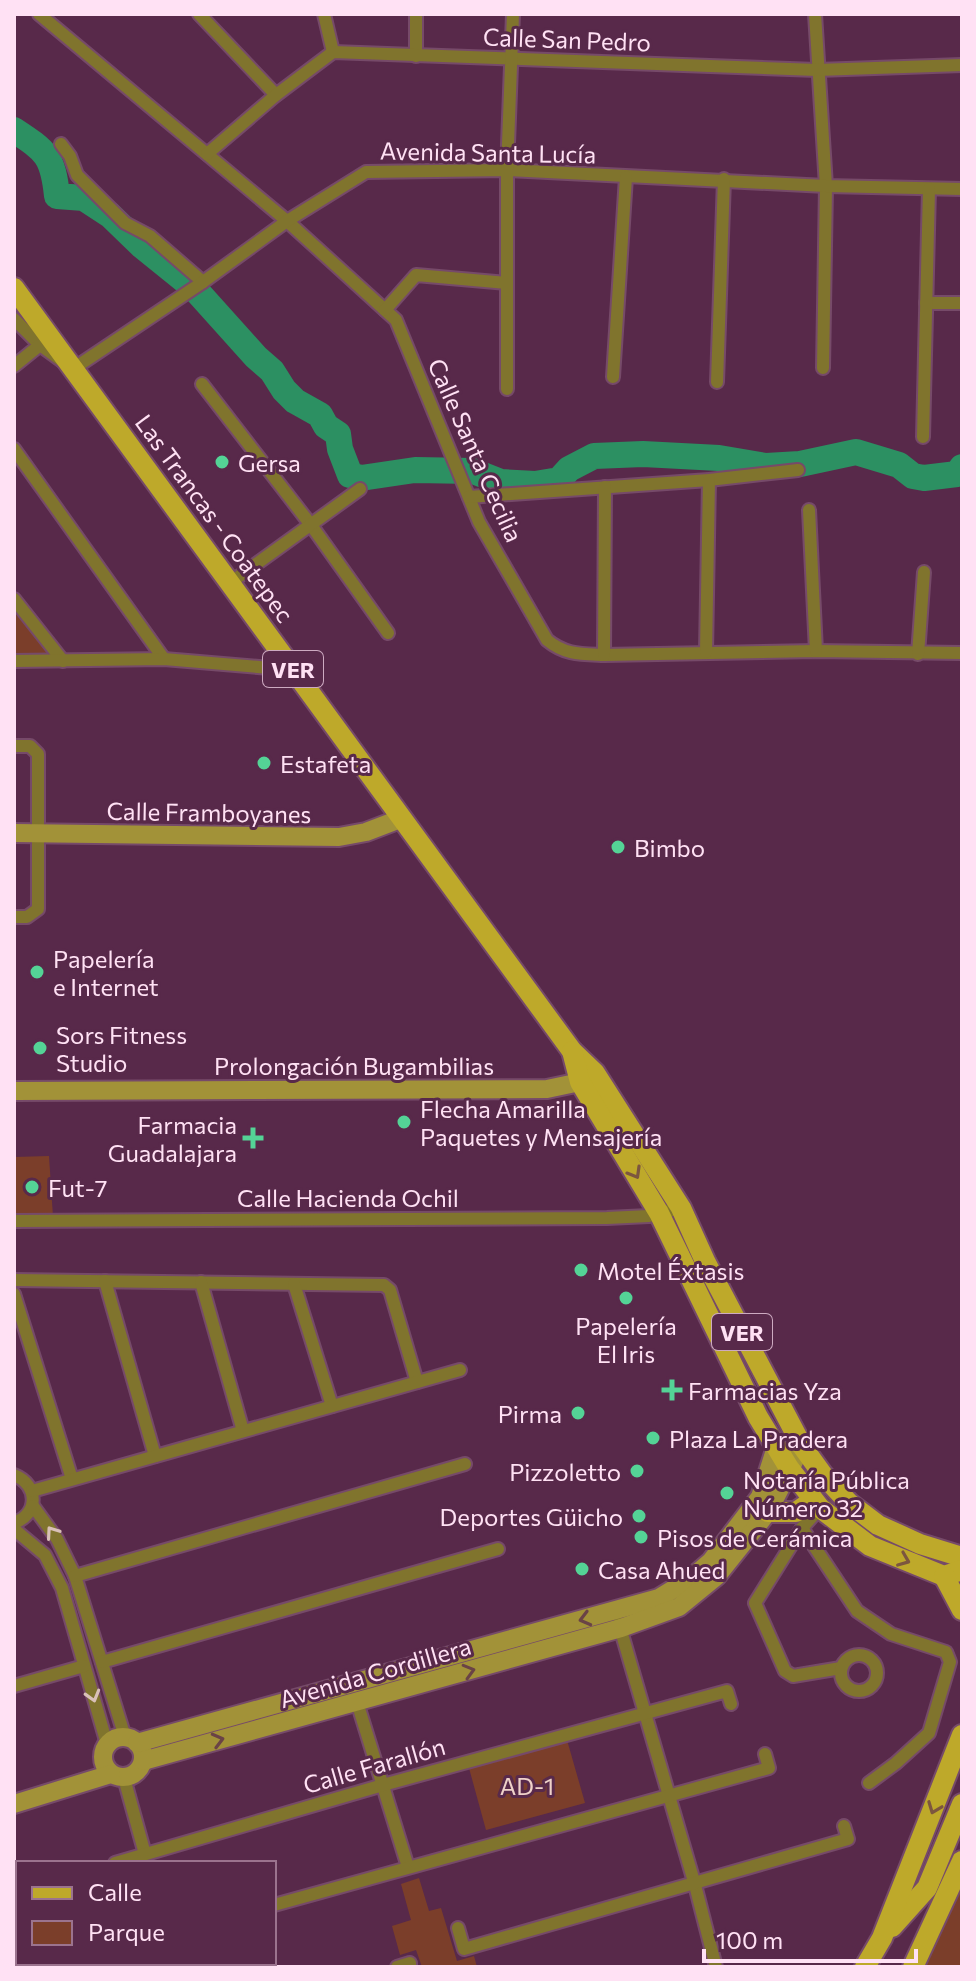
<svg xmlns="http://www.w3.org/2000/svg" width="976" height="1981" viewBox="0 0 976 1981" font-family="Commissioner,sans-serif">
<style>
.green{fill:#7b3e2a}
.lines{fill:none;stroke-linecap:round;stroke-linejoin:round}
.river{stroke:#2c9062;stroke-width:26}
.street-casing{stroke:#764a69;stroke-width:16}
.secondary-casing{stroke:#764a69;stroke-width:22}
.primary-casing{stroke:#764a69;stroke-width:24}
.street{stroke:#80742d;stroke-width:12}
.secondary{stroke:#a29238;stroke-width:18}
.primary{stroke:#bea92a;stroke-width:20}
.oneway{stroke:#7c563f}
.oneway2{stroke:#d9c0b8}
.oneway3{stroke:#6a4346}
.poi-dot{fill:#54d396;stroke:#58294a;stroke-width:3}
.labels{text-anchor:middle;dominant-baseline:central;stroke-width:6;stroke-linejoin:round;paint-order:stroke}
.shield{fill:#58294a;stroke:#cdaac1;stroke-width:2}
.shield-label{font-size:22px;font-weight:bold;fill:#ffe1f4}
.street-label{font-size:24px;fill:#ffe1f4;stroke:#58294a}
.poi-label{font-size:24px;fill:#ffe1f4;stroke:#58294a;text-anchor:start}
.park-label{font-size:24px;fill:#efd2c9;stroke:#58294a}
</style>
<rect width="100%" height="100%" fill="#58294a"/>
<!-- green -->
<g class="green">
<polygon points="14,612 51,655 14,653"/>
<polygon points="49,1156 53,1217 14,1217 14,1157"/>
<polygon points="567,1740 585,1803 486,1830 469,1768"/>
<polygon points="962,1869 962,1967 914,1967"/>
<polygon points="419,1878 429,1911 441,1908 457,1961 474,1956 477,1967 422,1967 416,1950 400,1955 392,1926 411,1920 401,1884"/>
</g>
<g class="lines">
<!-- river -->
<path class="river" d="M14,130c32,21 39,26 43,66l27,2 26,17 32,31 52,42 62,69 16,14 12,19 11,11 25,14 6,11 12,8 2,15 10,26 11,3 54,-8 58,1 28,11 34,2 24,-4 10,-11 25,-13 49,-2 76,4 47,8 34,-2 56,-12 43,13 14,11 11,2 33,-4 5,-7"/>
<defs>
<g id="street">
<path d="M39,14l248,207 109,99 83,202 68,118c18,15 34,14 57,15l212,-4 146,2"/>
<polyline points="199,14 276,95"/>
<polyline points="324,14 333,52"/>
<polyline points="416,14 416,56"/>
<polyline points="815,14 826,186 823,368"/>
<polyline points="61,144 70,156 77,175 125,223 150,236 203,282"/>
<polyline points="207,154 276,95 333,52 817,70 962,65"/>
<polyline points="926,303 962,303"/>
<polyline points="385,310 416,275 507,283"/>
<polyline points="14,319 40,345 73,369 203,282 287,221 366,172 507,170 826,186 962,189"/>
<polyline points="14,366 40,345"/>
<polyline points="613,377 626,177"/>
<polyline points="717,382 724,179"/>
<polyline points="202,384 311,525 388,633"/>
<polyline points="507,389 507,170 513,14"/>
<polyline points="923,437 929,189"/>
<polyline points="14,449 164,659"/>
<polyline points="469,497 709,480 798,470"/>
<polyline points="809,510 816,651"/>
<polyline points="230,583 360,489"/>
<polyline points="14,599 63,661"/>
<polyline points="706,652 709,480"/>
<polyline points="918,654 924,572"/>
<polyline points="604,655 605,487"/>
<polyline points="14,661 164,659 294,670"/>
<polyline points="14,746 30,746 38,754 38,909 27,917 14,917"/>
<polyline points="14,1221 607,1218 649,1216 681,1208"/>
<polyline points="14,1280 384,1285 390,1290 417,1382"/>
<polyline points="105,1281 155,1456"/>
<polyline points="201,1282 243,1431"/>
<polyline points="294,1284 332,1406"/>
<polyline points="14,1294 72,1479"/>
<path d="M14,1475c25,10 25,39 0,48"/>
<polyline points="32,1491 460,1370"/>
<polyline points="33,1506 57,1539 75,1576 125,1737"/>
<polyline points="820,1508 802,1528 755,1603 785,1671 793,1676 841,1668"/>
<polyline points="802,1528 857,1611 891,1634 946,1652 950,1662 929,1733 896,1763 869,1783"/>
<polyline points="14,1529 45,1555 62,1588 107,1744"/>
<polyline points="75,1576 465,1464"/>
<polyline points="619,1624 695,1885 716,1967"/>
<circle cx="859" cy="1673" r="18"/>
<polyline points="102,1662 498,1549"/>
<polyline points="14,1686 84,1666"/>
<polyline points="357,1702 408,1867"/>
<polyline points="124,1778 145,1854"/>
<polyline points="115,1863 383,1785 727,1691 731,1704"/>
<polyline points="14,1892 18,1891"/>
<polyline points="274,1905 769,1768 765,1754"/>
<polyline points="458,1928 464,1949 848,1839 844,1826"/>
<polyline points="131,1963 132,1967"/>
<polyline points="80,1967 95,1963"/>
<polyline points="397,1967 410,1963 410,1967"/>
</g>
<g id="secondary">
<polyline points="14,833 339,837 366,832 400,819"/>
<polyline points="14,1091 547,1089 580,1082 592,1075"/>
<circle cx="123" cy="1757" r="20"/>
<polyline points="137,1743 659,1598 690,1579 711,1561 760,1497 776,1447"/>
<polyline points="143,1761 621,1628 679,1607 717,1576 768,1512 802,1446"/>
<polyline points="14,1804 111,1774"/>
</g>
<g id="primary">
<polyline points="14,288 572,1051 595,1073 681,1208 705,1261 802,1446 823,1475 849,1503 878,1525 920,1544 962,1557"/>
<polyline points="572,1051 580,1082 659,1213 758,1417 789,1468 820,1508 870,1546 944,1576 962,1570"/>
<polyline points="768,1512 796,1512 812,1501"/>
<polyline points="944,1576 962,1610"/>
<polyline points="892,1927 927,1888 962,1804"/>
<polyline points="865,1967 882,1938 962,1735"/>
<polyline points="913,1967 962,1861"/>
</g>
</defs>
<!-- street casing -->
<use href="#street" class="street-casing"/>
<!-- secondary casing -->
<use href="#secondary" class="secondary-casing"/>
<!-- primary casing -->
<use href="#primary" class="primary-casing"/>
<!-- street -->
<use href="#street" class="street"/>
<!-- secondary -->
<use href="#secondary" class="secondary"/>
<!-- primary -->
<use href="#primary" class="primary"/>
</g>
<!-- one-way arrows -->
<defs><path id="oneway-chevron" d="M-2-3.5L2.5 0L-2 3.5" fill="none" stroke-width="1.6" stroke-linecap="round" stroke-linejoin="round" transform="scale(2)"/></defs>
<g class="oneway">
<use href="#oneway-chevron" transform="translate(635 1173) rotate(60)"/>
<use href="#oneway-chevron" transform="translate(904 1560) rotate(22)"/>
<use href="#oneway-chevron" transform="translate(934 1808) rotate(111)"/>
</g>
<g class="oneway2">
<use href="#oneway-chevron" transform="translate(52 1532) rotate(-125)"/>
<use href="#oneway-chevron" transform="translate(93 1696) rotate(74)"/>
</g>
<g class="oneway3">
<use href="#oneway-chevron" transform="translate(585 1619) rotate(165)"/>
<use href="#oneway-chevron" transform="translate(469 1671) rotate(-16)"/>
<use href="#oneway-chevron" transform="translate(218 1740) rotate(-15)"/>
</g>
<!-- markers -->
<g class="poi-dot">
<circle cx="222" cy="462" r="8"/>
<circle cx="264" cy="763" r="8"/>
<circle cx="618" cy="847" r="8"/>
<circle cx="37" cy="972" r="8"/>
<circle cx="40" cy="1048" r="8"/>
<circle cx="404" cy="1122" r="8"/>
<path d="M249 1126h8v8h8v8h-8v8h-8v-8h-8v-8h8z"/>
<circle cx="32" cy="1187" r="8"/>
<circle cx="581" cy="1270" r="8"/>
<circle cx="626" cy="1298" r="8"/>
<path d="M668 1378h8v8h8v8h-8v8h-8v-8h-8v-8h8z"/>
<circle cx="578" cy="1413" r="8"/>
<circle cx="653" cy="1438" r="8"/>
<circle cx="637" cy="1471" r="8"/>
<circle cx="727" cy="1493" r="8"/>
<circle cx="639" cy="1516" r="8"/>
<circle cx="641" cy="1537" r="8"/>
<circle cx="582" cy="1569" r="8"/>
</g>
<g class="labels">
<!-- shield labels -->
<g class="shield">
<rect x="263" y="651" width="60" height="36" rx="6"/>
<rect x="712" y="1314" width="60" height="36" rx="6"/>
</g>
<g class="shield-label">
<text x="293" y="669">VER</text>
<text x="742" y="1332">VER</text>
</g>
<!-- street labels -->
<g class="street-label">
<text transform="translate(567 39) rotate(2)">Calle San Pedro</text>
<text transform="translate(488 152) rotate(1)">Avenida Santa Lucía</text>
<text transform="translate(476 450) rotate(66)">Calle Santa Cecilia</text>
<text transform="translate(215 518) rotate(54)">Las Trancas - Coatepec</text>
<text transform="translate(209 812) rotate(1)">Calle Framboyanes</text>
<text x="354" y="1065">Prolongación Bugambilias</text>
<text x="348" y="1197">Calle Hacienda Ochil</text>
<text transform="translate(375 1672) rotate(-16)">Avenida Cordillera</text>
<text transform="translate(374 1765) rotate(-16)">Calle Farallón</text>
</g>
<!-- poi labels -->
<g class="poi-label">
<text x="238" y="462">Gersa</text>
<text x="280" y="763">Estafeta</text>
<text x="634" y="847">Bimbo</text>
<text x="53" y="958">Papelería<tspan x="53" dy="28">e Internet</tspan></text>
<text x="56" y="1034">Sors Fitness<tspan x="56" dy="28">Studio</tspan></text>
<text x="420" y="1108">Flecha Amarilla<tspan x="420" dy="28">Paquetes y Mensajería</tspan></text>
<text x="237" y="1124" text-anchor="end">Farmacia<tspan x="237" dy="28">Guadalajara</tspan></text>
<text x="48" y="1187">Fut-7</text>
<text x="597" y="1270">Motel Éxtasis</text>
<text x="626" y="1325" text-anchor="middle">Papelería<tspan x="626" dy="28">El Iris</tspan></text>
<text x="688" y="1390">Farmacias Yza</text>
<text x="562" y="1413" text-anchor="end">Pirma</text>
<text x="669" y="1438">Plaza La Pradera</text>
<text x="621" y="1471" text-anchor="end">Pizzoletto</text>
<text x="743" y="1479">Notaría Pública<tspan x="743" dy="28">Número 32</tspan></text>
<text x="623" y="1516" text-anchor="end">Deportes Güicho</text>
<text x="657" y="1537">Pisos de Cerámica</text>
<text x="598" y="1569">Casa Ahued</text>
</g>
<!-- park labels -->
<g class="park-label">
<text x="527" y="1785">AD-1</text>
</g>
</g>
<!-- border -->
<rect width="976" height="1981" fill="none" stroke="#ffe1f4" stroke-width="32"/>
<!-- legend -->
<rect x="16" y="1861" width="260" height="104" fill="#58294a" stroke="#9b738e" stroke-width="2"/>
<rect x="32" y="1887" width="40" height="12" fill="#bea92a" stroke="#9b738e" stroke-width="2"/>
<text x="88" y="1901" font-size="24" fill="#ffe1f4">Calle</text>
<rect x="32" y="1921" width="40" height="24" fill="#7b3e2a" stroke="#9b738e" stroke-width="2"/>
<text x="88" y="1941" font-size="24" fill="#ffe1f4">Parque</text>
<!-- scale -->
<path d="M704 1949v12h212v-12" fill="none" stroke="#ffe1f4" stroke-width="4"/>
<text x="716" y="1949" font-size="24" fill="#ffe1f4" stroke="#58294a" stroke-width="6" paint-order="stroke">100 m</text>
</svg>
